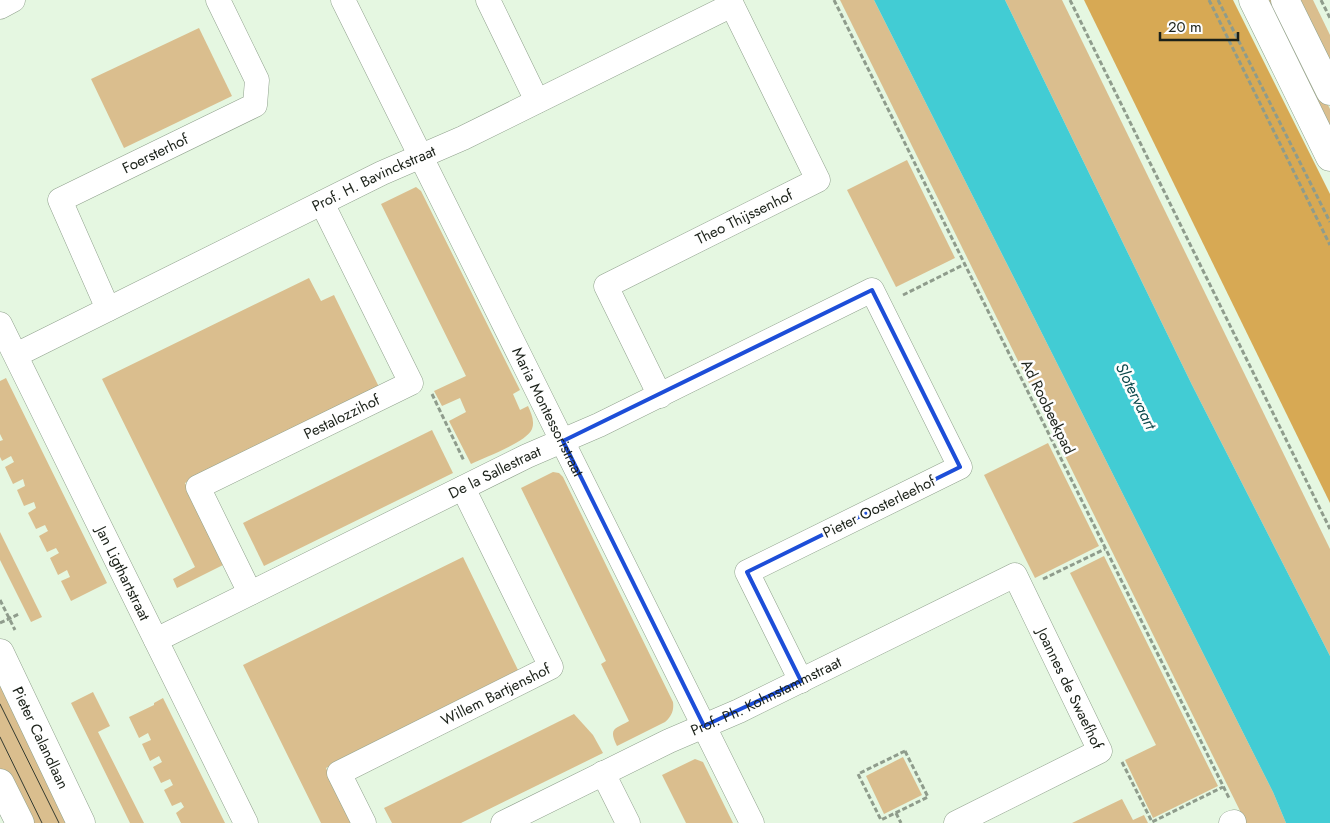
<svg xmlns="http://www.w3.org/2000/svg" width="1330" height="823" viewBox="0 0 1330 823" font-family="Jost,sans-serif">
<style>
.green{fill:#dabe8e}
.forest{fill:#d7a954}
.water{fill:#42ccd4}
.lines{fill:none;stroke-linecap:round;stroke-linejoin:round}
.street-casing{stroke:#90a18d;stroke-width:25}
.secondary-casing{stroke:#90a18d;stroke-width:29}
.path{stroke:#8f9c8c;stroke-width:3;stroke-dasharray:5 2.5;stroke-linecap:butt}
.street{stroke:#fff;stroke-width:24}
.secondary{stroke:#fff;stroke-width:28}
.tram{stroke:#343b31;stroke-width:1}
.marked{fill:none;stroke:#1d4ed8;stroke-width:4;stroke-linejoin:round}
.labels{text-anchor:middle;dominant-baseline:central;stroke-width:5;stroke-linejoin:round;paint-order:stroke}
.street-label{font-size:15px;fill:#1b2119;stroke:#fefefe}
.water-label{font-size:16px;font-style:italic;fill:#0b494c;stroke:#fefefe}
</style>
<rect width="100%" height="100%" fill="#e5f7e1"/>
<!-- green -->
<g class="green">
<polygon points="840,0 874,0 1273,792 1286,823 1246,823"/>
<polygon points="1005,0 1062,0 1330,549 1330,656 1192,385"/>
<polygon points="1265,0 1276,0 1330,109 1330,133"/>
<polygon points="1296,0 1313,0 1330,35 1330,68"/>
<polygon points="199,28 232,96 124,148 91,79"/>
<polygon points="907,160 955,258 896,287 847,190"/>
<path d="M416,187l5,4 99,199 -7,4 7,16 8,-4c3,7 7,15 4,23 -5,13 -48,29 -61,35l-22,-43 17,-9 -6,-14 -18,8 -8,-15 32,-15 -85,-172z"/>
<polygon points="309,278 321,301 334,295 379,387 185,483 225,564 177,588 173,579 195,567 102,379"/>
<polygon points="6,378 107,583 71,601 61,581 70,577 67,570 58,575 50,558 59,553 56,548 47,552 39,536 48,531 45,525 36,529 28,513 36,508 34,502 24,506 17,490 25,486 23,479 13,484 5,467 14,462 11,456 2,461 0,457 0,441 3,440 0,434 0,381"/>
<polygon points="432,430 453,473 264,566 243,523"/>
<polygon points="1048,443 1099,546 1035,578 984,475"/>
<path d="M553,472l6,1 4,4 110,225c1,8 -1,14 -8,20l-48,24c-9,-18 -2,-17 12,-25l-28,-57 5,-3 -85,-173z"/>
<polygon points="0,532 42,617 31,622 0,560"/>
<polygon points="1104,556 1218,786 1153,818 1125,760 1156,745 1070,573"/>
<polygon points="463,557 519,672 326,768 352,823 321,823 243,665"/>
<polygon points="0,669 73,823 28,823 0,768"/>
<polygon points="93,692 110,726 98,732 144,823 130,823 71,703"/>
<polygon points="163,698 225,823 181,823 176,813 184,807 181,802 172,806 164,790 173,785 170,779 161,783 153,767 162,762 159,756 150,761 142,744 151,740 148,733 139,738 129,717 154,705 154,703"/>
<polygon points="574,714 593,735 603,753 461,823 392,823 384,808"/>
<polygon points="903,757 922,795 884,814 866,776"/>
<polygon points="695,759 703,762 733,823 686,823 662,775"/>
<polygon points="1122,799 1133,820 1144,815 1148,823 1072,823"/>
</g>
<!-- forest -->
<polygon class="forest" points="1084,0 1233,0 1330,194 1330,503"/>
<!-- water -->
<polygon class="water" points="874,0 1005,0 1192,385 1330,656 1330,823 1286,823 1273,792"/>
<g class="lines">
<defs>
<g id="street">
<path id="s1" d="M343,0l409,823"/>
<polyline points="488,0 537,101"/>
<polyline points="0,7 13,0"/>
<path id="s2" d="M108,309l-48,-109 195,-95 2,-25 -39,-80"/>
<path id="s3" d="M0,324l246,499"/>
<path id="s4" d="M16,355l366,-182 81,-35 269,-133 86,175 -212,106 54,110"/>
<path id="s5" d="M250,593l-52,-106 213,-104 -89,-180"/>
<path id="s6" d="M156,640l371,-184 72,-31 273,-135 88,177 -213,105 54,109"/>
<polyline points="603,773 628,823"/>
<path id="s7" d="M364,823l-25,-50 212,-106 -88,-179"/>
<path id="s8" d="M503,823l166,-82 70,-30 276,-136 85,176 -144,72"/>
<polyline points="1231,823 1234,822"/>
</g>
<g id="secondary">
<polyline points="1253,0 1330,157"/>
<polyline points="1285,0 1330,91"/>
<path id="s9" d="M0,653l81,170"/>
<polyline points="0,783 20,823"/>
</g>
</defs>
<!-- street casing -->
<use href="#street" class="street-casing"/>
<!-- secondary casing -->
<use href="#secondary" class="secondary-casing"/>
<!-- path -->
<g class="path">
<polyline points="834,0 1229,798"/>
<polyline points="1070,0 1330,529"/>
<polyline points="1209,0 1330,245"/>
<polyline points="1218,0 1330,222"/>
<polyline points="1321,0 1330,18"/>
<polyline points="903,295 965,264"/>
<polyline points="432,394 464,461"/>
<polyline points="1043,579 1105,549"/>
<polyline points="0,600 15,630"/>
<polyline points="0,623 19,614"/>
<polygon points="905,751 928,797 881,820 858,774"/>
<polyline points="1122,762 1152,822 1223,787"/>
<polyline points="896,813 901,823"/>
</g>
<!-- street -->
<use href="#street" class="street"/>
<!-- secondary -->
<use href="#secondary" class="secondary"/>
<!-- tram -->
<g class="tram">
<polyline points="0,704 59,823"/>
<polyline points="0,737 42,823"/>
</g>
</g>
<!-- marked area -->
<path class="marked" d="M872,290l88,177 -213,105 54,109 -97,45 -141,-285z"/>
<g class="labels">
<!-- street labels -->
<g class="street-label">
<text stroke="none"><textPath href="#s2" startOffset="225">Foersterhof</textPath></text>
<text stroke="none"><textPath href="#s4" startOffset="399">Prof. H. Bavinckstraat</textPath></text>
<text transform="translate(744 217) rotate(-26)">Theo Thijssenhof</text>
<text transform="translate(1048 407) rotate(64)">Ad Roobeekpad</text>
<text stroke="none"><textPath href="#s1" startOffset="460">Maria Montessoristraat</textPath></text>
<text stroke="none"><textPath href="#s5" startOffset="278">Pestalozzihof</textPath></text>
<text stroke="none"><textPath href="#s6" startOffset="378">De la Sallestraat</textPath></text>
<text transform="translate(879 507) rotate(-26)">Pieter Oosterleehof</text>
<text stroke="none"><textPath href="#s3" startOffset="278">Jan Ligthartstraat</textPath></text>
<text stroke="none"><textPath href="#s8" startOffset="695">Joannes de Swaefhof</textPath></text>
<text stroke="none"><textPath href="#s7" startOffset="231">Willem Bartjenshof</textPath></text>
<text stroke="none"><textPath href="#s8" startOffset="292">Prof. Ph. Kohnstammstraat</textPath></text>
<text stroke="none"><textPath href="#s9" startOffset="94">Pieter Calandlaan</textPath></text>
</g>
<!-- water labels -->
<g class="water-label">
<text transform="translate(1136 396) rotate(64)">Slotervaart</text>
</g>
</g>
<!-- scale -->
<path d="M1160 32v8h78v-8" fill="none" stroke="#1b2119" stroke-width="2.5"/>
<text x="1168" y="32" font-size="15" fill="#1b2119" stroke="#fefefe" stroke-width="4" paint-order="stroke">20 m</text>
</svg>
